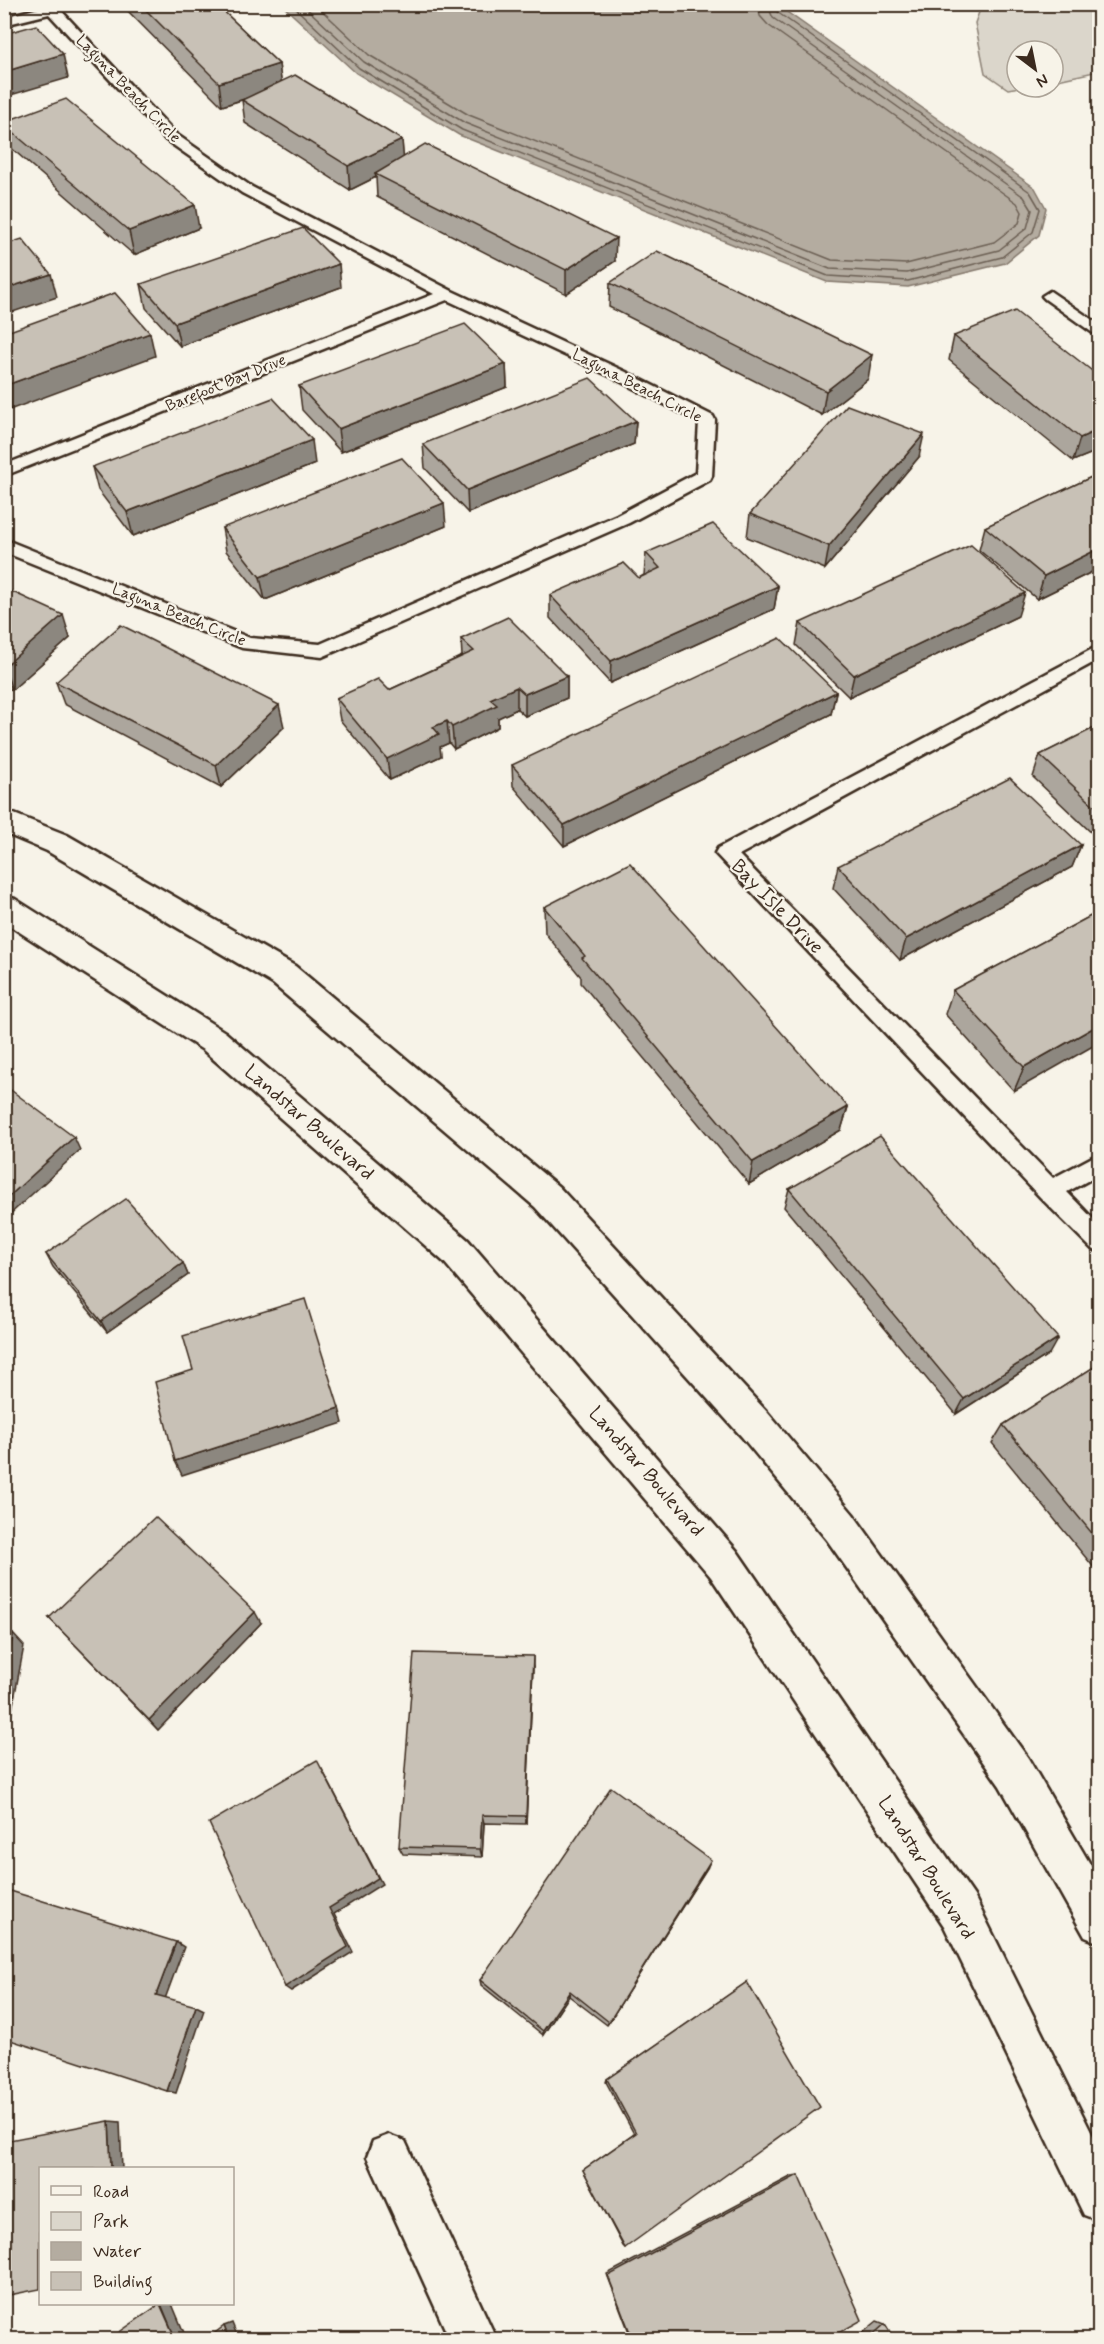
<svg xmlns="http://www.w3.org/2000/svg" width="1104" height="2344" viewBox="0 0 1104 2344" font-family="Mynerve,sans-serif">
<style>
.green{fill:#dbd6cb;stroke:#8b8074;stroke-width:1.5}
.water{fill:#b4aca0;stroke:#84786c;stroke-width:1.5}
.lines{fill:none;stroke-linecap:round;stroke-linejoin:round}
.shore{stroke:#6b5e52;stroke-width:1.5}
.lane-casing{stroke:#3b2a1e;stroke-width:5}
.street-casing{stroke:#3b2a1e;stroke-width:5}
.secondary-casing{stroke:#3b2a1e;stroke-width:5}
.lane{fill:#f7f3e8;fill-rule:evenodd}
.street{fill:#f7f3e8;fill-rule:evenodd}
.secondary{fill:#f7f3e8;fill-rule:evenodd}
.wall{fill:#aca69d;stroke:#3b2a1e;stroke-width:1.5}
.shaded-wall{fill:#8c877f;stroke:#3b2a1e;stroke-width:1.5}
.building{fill:#c8c1b6;stroke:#3b2a1e;stroke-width:1.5}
.labels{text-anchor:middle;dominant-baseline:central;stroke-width:4.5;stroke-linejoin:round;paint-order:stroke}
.far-street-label{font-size:16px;fill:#3b2a1e;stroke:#f7f3e8}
.street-label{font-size:20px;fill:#3b2a1e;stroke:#f7f3e8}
</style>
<rect width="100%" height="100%" fill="#f7f3e8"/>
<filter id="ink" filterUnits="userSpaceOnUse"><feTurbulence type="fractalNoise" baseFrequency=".0167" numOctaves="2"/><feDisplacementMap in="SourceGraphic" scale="12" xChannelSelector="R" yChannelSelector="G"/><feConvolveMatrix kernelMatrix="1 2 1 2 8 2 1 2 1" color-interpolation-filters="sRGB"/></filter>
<g filter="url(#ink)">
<!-- green -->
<polygon class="green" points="982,4 1099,5 1099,71 1053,81 1053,51 1017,51 1017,87 1020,87 1008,89 985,73 975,23"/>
<!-- water -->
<polygon class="water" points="282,5 777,5 1035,188 1046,208 1039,235 1005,263 908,287 827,282 459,135 356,73"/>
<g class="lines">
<!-- shore -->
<g class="shore">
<polyline points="291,4 359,68 462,130 828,276 908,281 1002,257 1033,232 1040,209 1030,192 777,12 774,4"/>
<polyline points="302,4 364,62 465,123 830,269 907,273 999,250 1027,228 1032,210 1024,197 773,18 767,4"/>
<polyline points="315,4 369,55 469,115 832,260 906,264 994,242 1019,223 1022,212 1017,203 768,25 760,16 758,4"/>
</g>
<defs>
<g id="lane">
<polygon points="41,4 55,4 176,134 252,187 452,291 626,372 713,416 715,420 712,476 710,480 629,523 322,657 242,648 4,552 4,539 250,638 320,644 617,515 696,473 699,422 614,378 447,300 4,476 4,465 434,294 242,193 166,140 49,14 4,25 4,17 43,7"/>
<polygon points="1050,291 1100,325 1100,338 1045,299 1042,296"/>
<polygon points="1100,645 1100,659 739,855 1053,1178 1100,1153 1100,1174 1067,1192 1100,1226 1100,1252 1092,1249 1041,1198 715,853 718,848"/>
</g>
<polygon id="street" points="389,2135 405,2141 497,2340 450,2340 367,2157 373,2141"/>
<g id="secondary">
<polygon points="4,810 67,835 295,966 559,1187 768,1413 853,1514 1028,1758 1100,1881 1100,1943 1085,1937 1000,1786 827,1540 742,1437 535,1207 273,984 47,851 4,833"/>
<polygon points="4,896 15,899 225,1032 468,1240 737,1551 974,1896 1100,2150 1100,2221 1084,2215 944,1926 711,1577 444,1262 203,1050 4,922"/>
</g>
</defs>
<!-- lane casing -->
<use href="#lane" class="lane-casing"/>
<!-- street casing -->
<use href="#street" class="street-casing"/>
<!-- secondary casing -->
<use href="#secondary" class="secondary-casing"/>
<!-- lane -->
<use href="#lane" class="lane"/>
<!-- street -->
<use href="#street" class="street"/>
<!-- secondary -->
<use href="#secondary" class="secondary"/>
</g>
<!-- wall -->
<g class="wall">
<polygon points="122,4 216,4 279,64 281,82 402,140 403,157 615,261 566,294 377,197 376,177 350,190 245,123 242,100 222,106 123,6"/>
<polygon points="4,122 199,228 134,255 9,146 4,130"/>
<polygon points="610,283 868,379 822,415 609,307"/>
<polygon points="141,284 341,287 180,346 146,308"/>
<polygon points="954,336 1100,377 1100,450 1073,461 949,360"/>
<polygon points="506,364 507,387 341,452 302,410 299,386"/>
<polygon points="636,421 634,444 468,513 425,468 423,444"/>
<polygon points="919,457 825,569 747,537 750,514"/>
<polygon points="315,464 133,536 98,490 92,467"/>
<polygon points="1100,473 1100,568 1037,599 979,550 985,527"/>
<polygon points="446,526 265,600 226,551 222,528"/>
<polygon points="646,553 778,586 774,609 610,683 550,618 550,595 639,578 644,575"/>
<polygon points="4,588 70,638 12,690 4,687"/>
<polygon points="1018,616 849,697 796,645 800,623"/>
<polygon points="461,639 567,676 567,698 525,716 517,709 498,718 498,727 454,749 449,743 440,747 441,756 390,780 340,720 336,698 389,690 462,656"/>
<polygon points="56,682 284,727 221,787 64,704"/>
<polygon points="836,692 831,714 564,846 513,786 512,765"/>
<polygon points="1100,725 1100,835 1096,837 1033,777 1040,755"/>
<polygon points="1081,845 1072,867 900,960 833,888 838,866"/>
<polygon points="544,907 848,1107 841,1130 749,1184 581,983 581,977 545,933"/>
<polygon points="1100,911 1014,1091 945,1014 953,990"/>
<polygon points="789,1189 1049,1354 956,1414 784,1207"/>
<polygon points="46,1254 183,1263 188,1275 107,1332 53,1267"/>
<polygon points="1100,1363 1100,1575 992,1443 1003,1425"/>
<polygon points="49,1618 261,1623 158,1730"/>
<polygon points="533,1667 526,1824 484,1823 482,1857 403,1854 399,1847"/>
<polygon points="707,1868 607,2025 569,1996 543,2035 481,1985 480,1980"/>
<polygon points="747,1982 625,2248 623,2246 583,2170 634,2134 606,2082 607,2079"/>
<polygon points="798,2175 826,2340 632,2340 607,2274 792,2176"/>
<polygon points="877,2321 885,2324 895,2340 854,2340"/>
</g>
<!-- shaded-wall -->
<g class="shaded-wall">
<polygon points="63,54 68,78 4,97 4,72"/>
<polygon points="279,64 282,87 222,106 219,83"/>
<polygon points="402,140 404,163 375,174 376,177 350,190 348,166"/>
<polygon points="195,205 199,228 134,255 129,231"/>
<polygon points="616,238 615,261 566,294 566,270"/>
<polygon points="339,264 341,287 180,346 175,323"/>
<polygon points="51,274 57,297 4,315 4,289"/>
<polygon points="150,333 155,356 4,412 4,386"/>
<polygon points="872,355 868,379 822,415 826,391"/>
<polygon points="506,364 507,387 341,452 338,429"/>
<polygon points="636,421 634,444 468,513 467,490"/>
<polygon points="1100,429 1100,450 1073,461 1080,438"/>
<polygon points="924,434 919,457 825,569 829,546"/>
<polygon points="312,440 315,464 133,536 127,512"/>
<polygon points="444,503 446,526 265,600 260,577"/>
<polygon points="1100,548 1100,568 1037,599 1044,576"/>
<polygon points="778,586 774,609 610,683 611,661"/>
<polygon points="1025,593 1018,616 849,697 854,675"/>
<polygon points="63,615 70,638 12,690 4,667"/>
<polygon points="567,676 567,698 525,716 525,694"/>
<polygon points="517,687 517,709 498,718 498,727 454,749 452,727 490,699"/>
<polygon points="836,692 831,714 564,846 564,825"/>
<polygon points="279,705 284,727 221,787 216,765"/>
<polygon points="447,721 449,743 440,747 441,756 390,780 387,759 433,727"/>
<polygon points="1100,828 1100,835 1096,837"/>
<polygon points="1081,845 1072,867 900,960 906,939"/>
<polygon points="1100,1024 1100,1042 1014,1091 1024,1067"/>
<polygon points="848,1107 841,1130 749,1184 753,1162"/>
<polygon points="74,1137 80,1150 6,1218 4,1216 4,1201"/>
<polygon points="183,1263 188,1275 107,1332 101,1321"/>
<polygon points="1058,1338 1049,1354 956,1414 964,1399"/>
<polygon points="339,1408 343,1423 182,1475 175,1461"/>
<polygon points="255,1612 261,1623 158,1730 149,1720"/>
<polygon points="13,1634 24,1646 4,1753 4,1680"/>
<polygon points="533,1656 533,1667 526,1824 526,1816"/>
<polygon points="322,1769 382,1884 334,1914 353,1952 291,1991 285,1987"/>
<polygon points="482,1815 484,1823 482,1857 480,1849"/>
<polygon points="711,1860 707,1868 607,2025 609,2022"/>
<polygon points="176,1942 184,1947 165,1999 156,1995"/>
<polygon points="570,1991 569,1996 543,2035 543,2031"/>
<polygon points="196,2006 204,2010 176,2093 167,2091"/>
<polygon points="109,2121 120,2122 122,2169 111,2169"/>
<polygon points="161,2304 172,2304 187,2340 176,2340"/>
<polygon points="232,2323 239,2340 229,2340 224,2326"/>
</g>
<!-- building -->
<g class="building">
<polygon points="140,4 216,4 279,64 219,83"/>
<polygon points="36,25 63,54 4,72 4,34"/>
<polygon points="295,75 402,140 348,166 242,100"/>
<polygon points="66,99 195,205 129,231 4,125 4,122"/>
<polygon points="425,144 616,238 566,270 375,174"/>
<polygon points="303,228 339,264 175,323 141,284"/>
<polygon points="22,239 51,274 4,289 4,245"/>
<polygon points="657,251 872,355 826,391 610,283"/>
<polygon points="115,293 150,333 4,386 4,333"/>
<polygon points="1015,311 1100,377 1100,429 1080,438 954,336"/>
<polygon points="465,324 506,364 338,429 299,386"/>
<polygon points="590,378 636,421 467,490 423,444"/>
<polygon points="273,398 312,440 127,512 92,467"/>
<polygon points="847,405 924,434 829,546 750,514"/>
<polygon points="402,458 444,503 260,577 222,528"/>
<polygon points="1100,473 1100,548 1044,576 985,527"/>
<polygon points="713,524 778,586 611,661 550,595 624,563 639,578 660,568 646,553"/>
<polygon points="971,545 1025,593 854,675 800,623"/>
<polygon points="4,588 63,615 4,667"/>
<polygon points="508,617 567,676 525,694 517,687 490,699 497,705 452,727 447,721 433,727 439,734 387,759 336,698 378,679 389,690 474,651 461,639"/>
<polygon points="121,625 279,705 216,765 56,682"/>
<polygon points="780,638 836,692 564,825 512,765"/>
<polygon points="1100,725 1100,811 1040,755"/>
<polygon points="1010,778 1081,845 906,939 838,866"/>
<polygon points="630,863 848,1107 753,1162 582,958 585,956 544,907"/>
<polygon points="1100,911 1100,1024 1024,1067 953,990"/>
<polygon points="8,1088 74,1137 4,1201 4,1090"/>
<polygon points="880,1136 1058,1338 964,1399 789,1189"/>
<polygon points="126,1199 183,1263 101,1321 46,1254"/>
<polygon points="305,1299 339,1408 175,1461 155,1382 193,1370 183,1336"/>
<polygon points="1100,1363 1100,1543 1003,1425"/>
<polygon points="155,1517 255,1612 149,1720 49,1618"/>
<polygon points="4,1634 13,1634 4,1680"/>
<polygon points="414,1653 533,1656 526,1816 482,1815 480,1849 399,1847"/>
<polygon points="317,1760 378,1878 329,1908 348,1947 285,1987 209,1823"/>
<polygon points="611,1787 711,1860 609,2022 570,1991 543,2031 480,1980"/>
<polygon points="4,1889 176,1942 156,1995 196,2006 167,2091 4,2038"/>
<polygon points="747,1982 820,2107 625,2248 583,2170 636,2133 607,2079"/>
<polygon points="109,2121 111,2169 40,2169 40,2289 4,2296 4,2141"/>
<polygon points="798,2175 862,2320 826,2340 633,2340 608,2276"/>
<polygon points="160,2304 176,2340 108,2340"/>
<polygon points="885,2324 895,2340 867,2340"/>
<polygon points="224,2326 229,2340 206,2340"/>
</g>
</g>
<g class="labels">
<!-- far-street labels -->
<g class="far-street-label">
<text transform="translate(128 89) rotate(46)">Laguna Beach Circle</text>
<text transform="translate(226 383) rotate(-22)">Barefoot Bay Drive</text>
<text transform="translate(637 386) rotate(27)">Laguna Beach Circle</text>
<text transform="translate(179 615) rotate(22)">Laguna Beach Circle</text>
</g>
<!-- street labels -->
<g class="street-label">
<text transform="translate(777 907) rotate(46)">Bay Isle Drive</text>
<text transform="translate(309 1123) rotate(41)">Landstar Boulevard</text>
<text transform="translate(646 1472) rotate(49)">Landstar Boulevard</text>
<text transform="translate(926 1868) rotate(58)">Landstar Boulevard</text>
</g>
</g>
<!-- margin -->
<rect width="1104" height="2344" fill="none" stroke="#f7f3e8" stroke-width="24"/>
<rect x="12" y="12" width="1080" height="2320" fill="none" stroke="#3b2a1e" stroke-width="2" filter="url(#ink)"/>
<!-- legend -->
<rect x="39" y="2167" width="195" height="138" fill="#f7f3e8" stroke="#aca397" stroke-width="1.5"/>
<rect x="51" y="2186" width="30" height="9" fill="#f7f3e8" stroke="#aca397" stroke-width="1.5"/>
<text x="93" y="2197" font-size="18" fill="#3b2a1e">Road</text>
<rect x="51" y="2212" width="30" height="18" fill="#dbd6cb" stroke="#aca397" stroke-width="1.5"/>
<text x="93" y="2227" font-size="18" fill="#3b2a1e">Park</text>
<rect x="51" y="2242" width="30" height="18" fill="#b4aca0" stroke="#aca397" stroke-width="1.5"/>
<text x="93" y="2257" font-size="18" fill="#3b2a1e">Water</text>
<rect x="51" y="2272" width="30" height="18" fill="#c8c1b6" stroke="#aca397" stroke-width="1.5"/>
<text x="93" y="2287" font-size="18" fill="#3b2a1e">Building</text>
<!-- north arrow -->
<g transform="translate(1035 69) rotate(148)"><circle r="28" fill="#f7f3e8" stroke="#aca397" stroke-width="1.5"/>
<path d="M0-4.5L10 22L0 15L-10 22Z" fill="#3b2a1e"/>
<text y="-9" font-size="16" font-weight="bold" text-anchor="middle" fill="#3b2a1e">N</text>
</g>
</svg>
